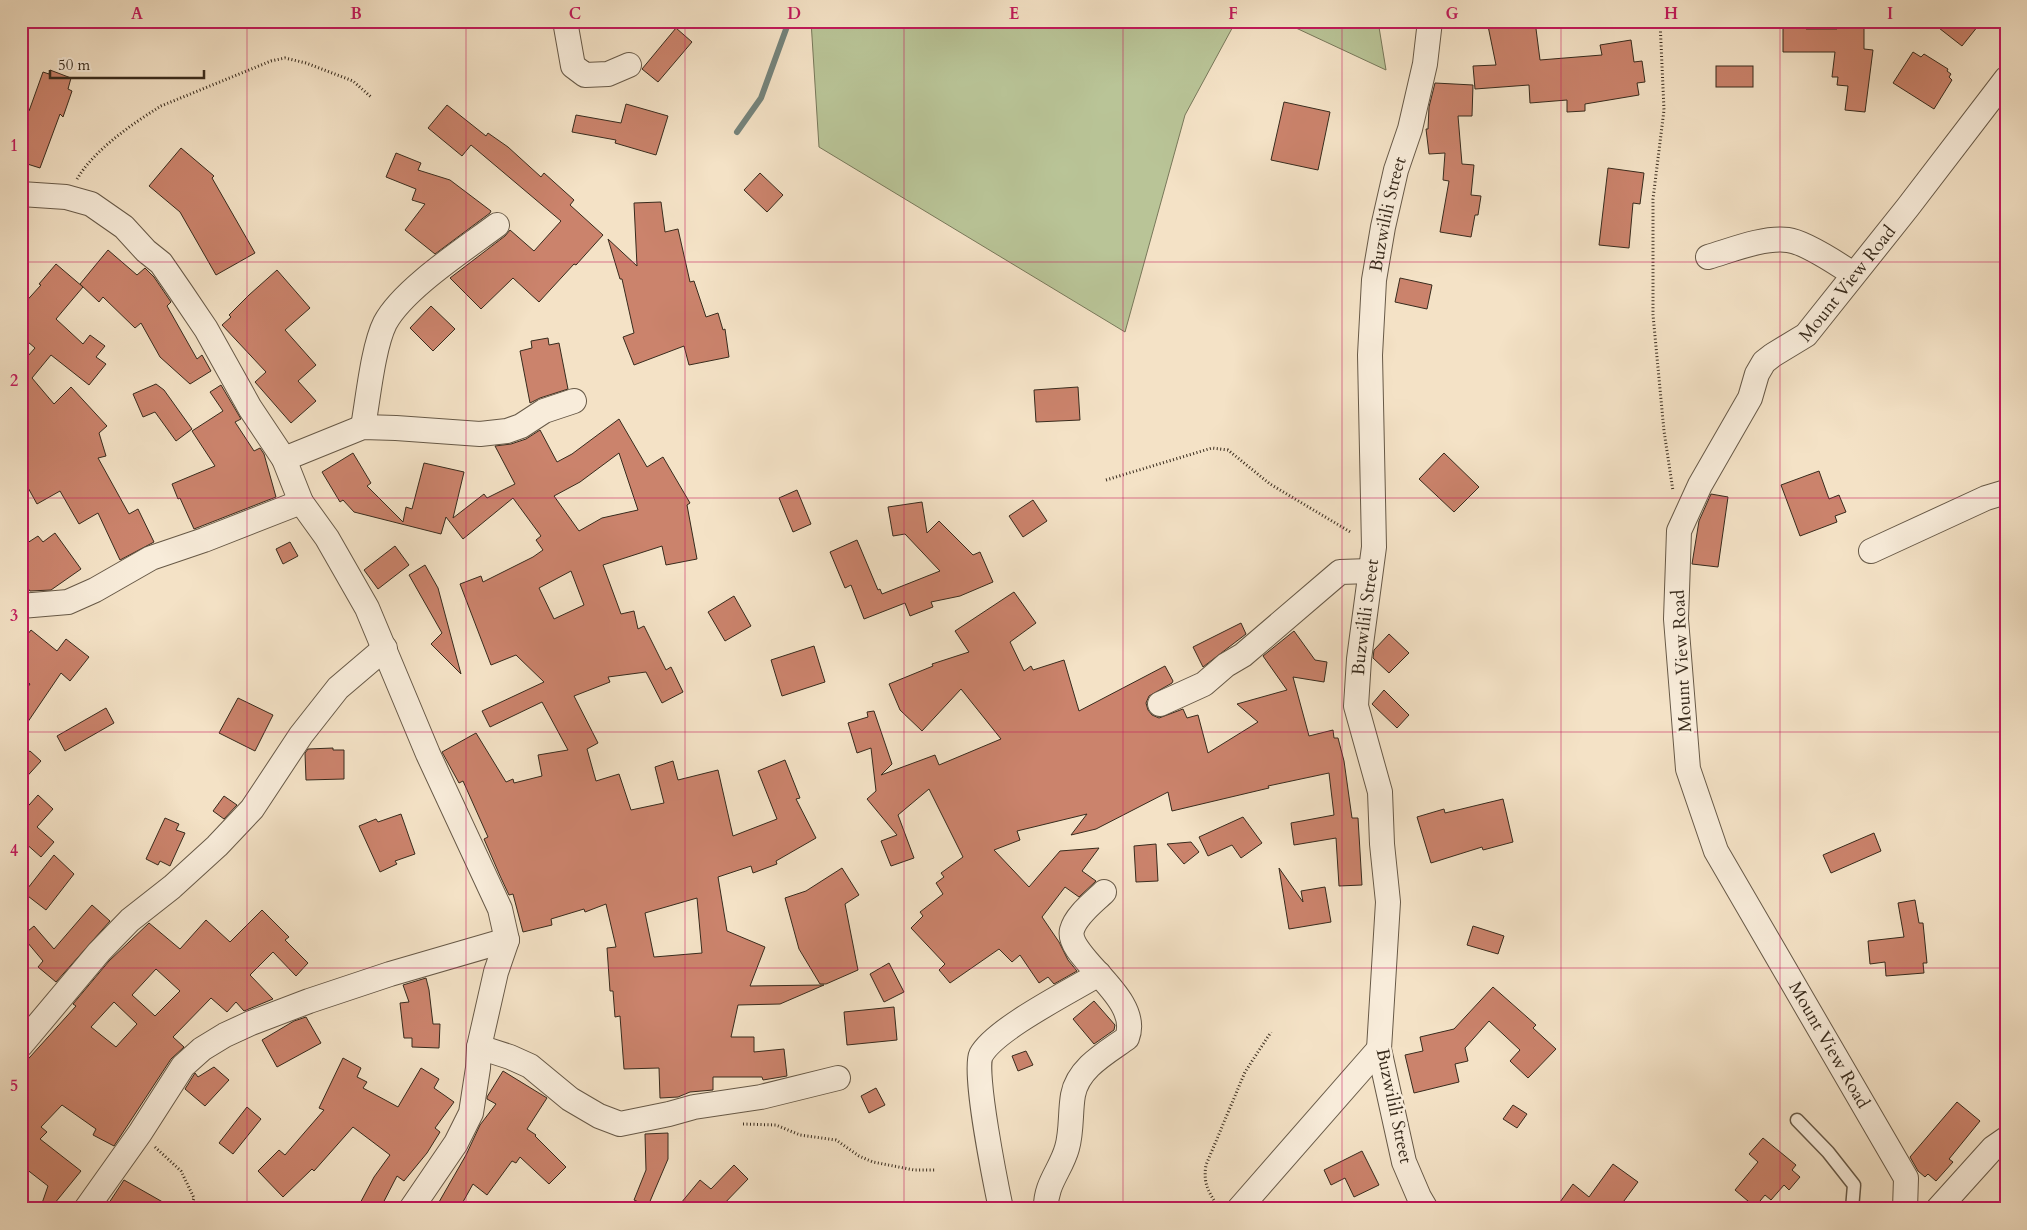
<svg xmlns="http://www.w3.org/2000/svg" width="2027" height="1230" viewBox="0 0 2027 1230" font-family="Cardo,serif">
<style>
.green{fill:#b9c497;stroke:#78785a}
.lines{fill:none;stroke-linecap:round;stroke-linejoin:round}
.stream{stroke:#74837b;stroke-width:6}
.building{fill:#cb836c;stroke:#382b1d;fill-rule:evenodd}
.lane-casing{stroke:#675947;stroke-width:15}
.street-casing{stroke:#675947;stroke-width:26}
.path{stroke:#382b1d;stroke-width:3;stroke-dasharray:1 2.5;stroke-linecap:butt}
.lane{stroke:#f8ecda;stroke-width:12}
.street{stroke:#f8ecda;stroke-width:24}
.grid{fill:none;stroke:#c2185b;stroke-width:1;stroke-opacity:0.55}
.labels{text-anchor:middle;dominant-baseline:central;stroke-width:5;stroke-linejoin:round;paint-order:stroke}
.street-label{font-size:18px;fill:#382b1d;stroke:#f8ecda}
.neatline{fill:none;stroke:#c2185b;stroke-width:2}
.grid-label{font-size:16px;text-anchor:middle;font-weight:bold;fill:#c2185b}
</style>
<rect width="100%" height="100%" fill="#f4e2c6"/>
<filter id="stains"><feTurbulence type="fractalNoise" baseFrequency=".004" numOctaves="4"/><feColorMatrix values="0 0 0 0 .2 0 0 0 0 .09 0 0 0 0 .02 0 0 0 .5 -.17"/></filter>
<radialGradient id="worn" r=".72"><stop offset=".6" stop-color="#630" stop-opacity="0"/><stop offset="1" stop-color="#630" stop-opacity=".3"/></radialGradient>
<!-- green -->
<g class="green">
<polygon points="811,21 1236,21 1185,115 1125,332 819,147"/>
<polygon points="1281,21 1378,21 1386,70"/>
</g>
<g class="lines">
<!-- stream -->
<polyline class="stream" points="737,132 761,98 789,21"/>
</g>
<!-- building -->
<g class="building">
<polygon points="1487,21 1535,21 1540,60 1602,55 1600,45 1631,40 1634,62 1642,61 1645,82 1637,83 1639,95 1585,104 1585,111 1567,112 1567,100 1530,103 1529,85 1475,89 1473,66 1496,65"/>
<polygon points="1783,21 1806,21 1806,29 1837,29 1837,21 1864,21 1864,49 1873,50 1865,112 1845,110 1848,86 1837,85 1838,77 1832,77 1835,52 1783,52"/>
<polygon points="1930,21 1982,21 1962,46"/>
<polygon points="676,28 692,42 658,82 642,69"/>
<polygon points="1913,52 1921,57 1924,54 1948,69 1947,71 1951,74 1949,77 1952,80 1934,109 1893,83"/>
<rect x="1716" y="66" width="37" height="21"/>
<polygon points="50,70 71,78 68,89 72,91 63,117 60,114 40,168 21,162 21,123 26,110 29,111 43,72 49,74"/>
<polygon points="1435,83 1473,85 1472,116 1458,116 1462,164 1474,165 1471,195 1481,196 1478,215 1475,215 1471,237 1440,232 1449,181 1443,180 1445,153 1429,154 1426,129 1428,129 1429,107"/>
<polygon points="1284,102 1330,112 1318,170 1271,160"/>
<polygon points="626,104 668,116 656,155 615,143 616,140 572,132 576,115 621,123"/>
<polygon points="447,105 486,136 488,133 508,147 541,177 544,173 574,200 570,205 603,235 576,265 574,264 539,302 513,278 481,309 450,278 505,236 510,230 534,251 561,221 471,145 462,156 428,128"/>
<polygon points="181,148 214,176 212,178 255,253 216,275 180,212 149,186"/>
<polygon points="396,153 421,163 418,170 450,180 491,211 490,213 435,254 405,230 425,204 412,200 416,189 386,177"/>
<polygon points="1608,168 1644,173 1640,204 1633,203 1629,248 1599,245"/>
<polygon points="760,173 783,195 767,212 744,190"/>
<polygon points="661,202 665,232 678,229 690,282 694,281 706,317 718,313 723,330 725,329 729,357 689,365 684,346 634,365 623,337 634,333 622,279 620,279 608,239 637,266 634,203"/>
<polygon points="108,250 137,275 145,268 154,277 171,302 167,306 197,359 202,355 211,371 190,384 160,357 141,323 135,328 103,297 99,302 80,284"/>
<polygon points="56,264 83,287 56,319 83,344 90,335 105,346 96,357 106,364 89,385 51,355 32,378 54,404 71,387 107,426 99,433 106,456 98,458 129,514 138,509 154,542 120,560 98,513 79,524 60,491 37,504 21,475 21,364 35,348 21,336 21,307 41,285 39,284"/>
<polygon points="277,270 310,308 285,330 316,365 298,381 316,401 291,423 255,382 266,372 222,325 231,317 229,315 249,295"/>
<polygon points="1400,278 1432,285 1427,309 1395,302"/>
<polygon points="431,306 455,329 433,351 410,328"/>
<polygon points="548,338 549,345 559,343 568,389 540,398 530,403 520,351 532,348 531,341"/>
<polygon points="156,384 164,390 192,429 176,441 155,412 143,417 133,394"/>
<polygon points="221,385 241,419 235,422 254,451 260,448 264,454 276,497 194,529 180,498 178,499 172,484 215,466 192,431 223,411 210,392"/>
<polygon points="1078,387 1080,420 1036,422 1034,390"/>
<path d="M619,419l28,48 16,-10 27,46 -3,2 10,54 -31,6 -4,-19 -59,19 18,49 13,-3 4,18 6,-3 22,44 5,-3 12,25 -21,11 -16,-31 -38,5 2,5 -36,14 24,47 -11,6 9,32 23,-7 12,36 33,-7 -9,-36 18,-6 5,19 40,-10 15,66 44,-17 -19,-48 27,-11 15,38 -4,1 20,39 -40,23 1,3 -24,9 -2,-7 -33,11 9,54 38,16 -15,39 74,-1 -44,19 -42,1 -7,32h23v15l30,-3 3,27 -24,4 -1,-3h-49v13l-23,2 -12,5 -18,1 -1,-30 -35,1 -4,-53 -5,1 -2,-26h-3l-3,-43 9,-1 -10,-43 -21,8 -1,-3 -33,10 1,6 -29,7 -10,-38 -4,1 -8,-17 -17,-39 4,-2 -25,-56 -4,2 -17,-31 34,-19 30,49 7,-3 1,4 28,-7 -4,-21 30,-5 -26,-48 -52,25 -8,-16 62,-29 -28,-27 -25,10 -31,-81 21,-8 2,6 50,-25 10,-7 -7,-10 5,-4 -28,-38 -50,41 -17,-22 -5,17 -87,-22 -11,-12 -3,2 -18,-30 31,-19 18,30 -4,3 36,36 3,-15 6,2 12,-46 40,9 -11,46 31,-24 3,4 28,-14 -20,-38 16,-2 15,-5 14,-9 17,32 15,-8zM619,453l19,57 -36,8 -23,13 -25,-35 26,-14zM571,571l13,34 -30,14 -15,-31zM697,898l5,55 -48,4 -9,-44z"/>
<polygon points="1444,453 1479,487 1454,512 1419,479"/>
<polygon points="1819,471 1829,499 1839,495 1846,512 1835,516 1837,522 1800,536 1781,485"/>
<polygon points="797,490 811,524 793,532 779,498"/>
<polygon points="1711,494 1728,497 1718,567 1692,564 1699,521"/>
<polygon points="1033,500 1047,521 1023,537 1009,516"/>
<polygon points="922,502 927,533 939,521 973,555 980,552 993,582 960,596 931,602 933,607 910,616 905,603 864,619 851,585 845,588 830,552 857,540 878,590 880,589 882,594 940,571 905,534 893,536 888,507"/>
<polygon points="55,533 81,569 51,590 30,591 21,580 21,547 38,536 43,542"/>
<polygon points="290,542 298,556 283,564 276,549"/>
<polygon points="395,546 409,565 378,589 364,570"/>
<polygon points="425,565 438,588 461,674 431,644 442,633 409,575"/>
<polygon points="1014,592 1036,623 1010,642 1024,671 1031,666 1033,670 1064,660 1079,711 1165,666 1173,681 1172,683 1149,696 1146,703 1148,710 1152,715 1159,718 1183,709 1187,718 1198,715 1208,753 1258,722 1237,704 1287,690 1263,656 1294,631 1315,660 1327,662 1324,682 1293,677 1309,736 1333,730 1334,738 1338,738 1344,761 1352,818 1358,818 1362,885 1339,886 1336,838 1294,845 1291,823 1334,815 1329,773 1268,786 1269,788 1172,811 1168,792 1096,829 1071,835 1087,814 1017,831 1020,840 994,850 1029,887 1060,851 1099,848 1082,871 1096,881 1079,897 1065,887 1042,917 1059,942 1068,960 1077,971 1054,984 1048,977 1039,983 1020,955 1012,962 999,949 950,983 939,970 945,964 911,928 923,916 920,912 943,894 936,883 944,877 941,873 963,857 929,789 898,815 914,858 891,866 881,841 897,835 867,799 876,791 871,748 857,753 848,723 868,717 867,712 874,711 892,764 881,775 935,755 939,765 1001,739 961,689 922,731 900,710 889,684 933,666 932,664 969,652 955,631"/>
<polygon points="734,596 751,626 725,641 708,612"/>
<polygon points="1241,623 1246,634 1203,667 1193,647"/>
<polygon points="31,630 57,651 66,639 89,657 70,681 61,673 21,732 21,697 30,684 21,677 21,643"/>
<polygon points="1389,634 1409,653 1389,673 1373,658 1374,650"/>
<polygon points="814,646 825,682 782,696 771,660"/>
<polygon points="1384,690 1409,715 1397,728 1372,704"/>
<polygon points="238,698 273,715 255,751 219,733"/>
<polygon points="106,708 114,723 65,751 57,736"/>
<polygon points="333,748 333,750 344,750 344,779 306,780 305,753 308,749"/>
<polygon points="30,751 41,761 21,783 21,756"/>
<polygon points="38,795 53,809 37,827 54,842 41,857 24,842 21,845 21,814"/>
<polygon points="224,796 237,805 224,819 213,811"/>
<polygon points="1503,799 1513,842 1483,850 1482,847 1431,863 1417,817 1444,809 1445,813"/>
<polygon points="401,814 415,854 395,861 397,864 380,872 359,826 376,819 378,822"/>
<polygon points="1243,817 1262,843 1241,858 1232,845 1208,856 1199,837"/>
<polygon points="165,818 179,824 176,830 185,833 170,866 160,861 158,865 146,859"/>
<polygon points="1874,833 1881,851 1831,873 1823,855"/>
<polygon points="1191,842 1199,852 1184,864 1167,844"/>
<polygon points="1156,844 1158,881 1136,882 1134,846"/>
<polygon points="54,855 74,874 46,910 24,893"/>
<polygon points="842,868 859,895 845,904 858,970 826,984 820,984 799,949 785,898 806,891"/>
<polygon points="1279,868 1303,902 1301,891 1325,887 1331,922 1289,929"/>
<polygon points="1915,900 1919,923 1923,923 1927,963 1923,963 1924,973 1886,976 1885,962 1870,964 1868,941 1904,937 1898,903"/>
<polygon points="92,905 110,921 56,982 38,967 43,961 22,936 34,926 54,949"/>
<path d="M262,910l27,27 -4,3 23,23 -12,13 -23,-24 -23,23 23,24 -29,12 -8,-9 -9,10 -16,-14 -38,39 11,10 -13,12 -57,87 -21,-11 3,-6 -34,-24 -21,22 6,5 -7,7 41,32 -31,38h-10l8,-23 -27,-21v-98l55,-61 -3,-2 36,-43 40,-38 31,26 26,-29 24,22zM156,969l24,22 -25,25 -23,-21zM114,1002l23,22 -21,23 -25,-20z"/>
<polygon points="1473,926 1504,936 1498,954 1467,945"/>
<polygon points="889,963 904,992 884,1002 870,974"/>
<polygon points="426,978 429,990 433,1024 440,1024 439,1048 412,1047 412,1038 404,1038 400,1003 409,1002 403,985"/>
<polygon points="1493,987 1536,1025 1533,1028 1556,1049 1528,1078 1510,1061 1520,1050 1489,1021 1465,1048 1468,1061 1455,1064 1459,1082 1414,1093 1405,1055 1423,1051 1420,1037 1454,1029"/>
<polygon points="1094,1001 1115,1025 1114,1030 1094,1044 1073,1019"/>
<polygon points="894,1007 897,1040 847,1045 844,1012"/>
<polygon points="306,1017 321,1043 277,1067 262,1040 294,1021"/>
<polygon points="1026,1051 1033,1065 1018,1071 1012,1056"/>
<polygon points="343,1058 361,1068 357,1077 367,1082 363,1088 398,1107 421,1068 439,1079 434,1088 454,1102 435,1128 440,1132 427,1153 404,1181 397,1176 380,1209 357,1209 374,1177 390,1155 353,1127 314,1171 312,1169 283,1197 258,1171 279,1150 285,1155 324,1110 319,1108"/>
<polygon points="214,1067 229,1080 205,1106 185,1089 195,1073 198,1077"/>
<polygon points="503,1071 547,1098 527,1129 536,1135 535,1136 566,1167 549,1184 520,1157 516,1163 512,1161 487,1195 473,1184 459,1209 435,1209 466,1155 480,1125 496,1104 487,1099 487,1097"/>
<polygon points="876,1088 885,1105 869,1113 861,1096"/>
<polygon points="1957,1102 1980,1121 1949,1159 1953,1162 1936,1181 1928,1174 1925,1177 1918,1171 1910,1157"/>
<polygon points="1513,1105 1527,1114 1517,1128 1503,1119"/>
<polygon points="247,1107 261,1119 233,1154 219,1143"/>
<polygon points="668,1133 668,1159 648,1206 634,1200 646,1170 645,1134"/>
<polygon points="1763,1138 1796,1165 1792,1170 1800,1177 1789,1190 1784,1185 1771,1200 1765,1195 1755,1207 1735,1190 1758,1162 1749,1154"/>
<polygon points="1362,1151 1379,1185 1354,1197 1345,1178 1331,1185 1324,1170"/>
<polygon points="1613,1164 1638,1182 1618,1209 1555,1209 1573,1184 1589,1197"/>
<polygon points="734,1165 748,1179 719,1209 676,1209 700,1180 711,1189"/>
<polygon points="124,1180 175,1209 105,1209"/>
</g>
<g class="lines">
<defs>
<polyline id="lane" points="1797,1120 1828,1152 1854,1185 1852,1209"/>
<g id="street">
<polyline points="565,21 573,66 585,75 608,74 629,65"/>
<polyline points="21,194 66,197 91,204 124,227 146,251 161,263 181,292 206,329 250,408 284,459 301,502 327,538 367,608 428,754 500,909 507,940 496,972 479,1047 478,1068 471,1113 456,1143 411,1209"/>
<path d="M1708,257c24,-7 55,-20 80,-17 16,2 50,24 65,34"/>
<path d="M363,427c5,-28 10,-80 22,-104 18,-34 80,-74 112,-98"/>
<polyline points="284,459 363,427 396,428 480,434 507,431 521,426 544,411 574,401"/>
<polyline points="1871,551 1986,498 2006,492"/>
<polyline points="21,606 68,602 95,590 151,558 204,540 301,502"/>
<polyline points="1160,704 1204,684 1226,665 1243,655 1340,572 1370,571"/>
<polyline points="21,1045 99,952 130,920 172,887 217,846 252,809 301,735 338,688 385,648"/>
<polyline points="479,1047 510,1057 530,1066 570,1099 599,1116 620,1124 669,1114 694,1107 761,1097 838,1078"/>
<polyline points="86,1209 140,1133 183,1066 202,1049 225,1035 251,1023 309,1001 390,974 507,940"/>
<path d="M1001,1209c-5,-24 -28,-138 -20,-154 14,-26 90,-64 118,-81"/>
<path d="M1046,1209c-1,-25 15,-39 21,-61 5,-17 3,-36 6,-53 5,-27 33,-42 54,-57 16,-41 -62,-81 -55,-108 4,-15 22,-28 32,-38"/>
<polyline points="1239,1209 1379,1049"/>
<path id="s1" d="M1426,1209l-7,-12 -15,-35 -25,-113 9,-147 -6,-58 -2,-52 -24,-86 3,-47 15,-112 -4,-192 4,-75 9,-53 13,-57 14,-41 15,-65 5,-43"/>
<path id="s2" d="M1905,1209l1,-31 -190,-327 -28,-82 -12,-150 3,-88 21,-46 50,-87 7,-24 7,-12 9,-7 33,-20 102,-128 98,-128"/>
<polyline points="1938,1209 1993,1148 2006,1139"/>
</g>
</defs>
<!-- lane casing -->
<use href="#lane" class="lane-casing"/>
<!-- street casing -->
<use href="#street" class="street-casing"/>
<!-- path -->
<g class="path">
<polyline points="1660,21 1664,110 1653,199 1653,315 1664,431 1673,491"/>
<path d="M77,179c17,-29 55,-55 84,-73l110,-45 14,-3 21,5 47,18 18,16"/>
<polyline points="1106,480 1212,448 1228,450 1270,484 1352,533"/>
<polyline points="743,1124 776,1125 800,1135 836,1140 859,1156 873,1162 914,1170 935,1170"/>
<polyline points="155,1147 181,1171 194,1198 190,1209"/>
<path d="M1218,1206c-10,-14 -15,-24 -12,-41l39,-93 26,-40"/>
</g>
<!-- lane -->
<use href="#lane" class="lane"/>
<!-- street -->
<use href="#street" class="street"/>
</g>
<!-- grid -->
<path class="grid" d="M247,21v1188M466,21v1188M685,21v1188M904,21v1188M1123,21v1188M1342,21v1188M1561,21v1188M1780,21v1188M21,262h1985M21,498h1985M21,732h1985M21,968h1985"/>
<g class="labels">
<!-- street labels -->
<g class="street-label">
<text stroke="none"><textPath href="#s1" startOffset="1009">Buzwilili Street</textPath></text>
<text stroke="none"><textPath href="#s2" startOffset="1040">Mount View Road</textPath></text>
<text stroke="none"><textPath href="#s1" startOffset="604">Buzwilili Street</textPath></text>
<text transform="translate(1682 661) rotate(-93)">Mount View Road</text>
<text transform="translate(1829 1045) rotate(60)">Mount View Road</text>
<text transform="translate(1394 1106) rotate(78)">Buzwilili Street</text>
</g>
</g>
<!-- margin -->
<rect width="2027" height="1230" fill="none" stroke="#f4e2c6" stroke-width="55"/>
<!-- scale -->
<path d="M50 70v8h154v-8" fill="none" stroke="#382b1d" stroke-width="2.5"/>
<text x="58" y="70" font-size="15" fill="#382b1d" stroke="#f8ecda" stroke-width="4" paint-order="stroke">50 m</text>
<rect x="28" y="28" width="1972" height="1174" class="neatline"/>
<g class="grid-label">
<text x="137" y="19">A</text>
<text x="356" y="19">B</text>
<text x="575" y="19">C</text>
<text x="794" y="19">D</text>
<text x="1014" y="19">E</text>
<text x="1233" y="19">F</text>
<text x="1452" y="19">G</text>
<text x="1671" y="19">H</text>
<text x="1890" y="19">I</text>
<text x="14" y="151">1</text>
<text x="14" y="386">2</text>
<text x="14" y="621">3</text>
<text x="14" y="856">4</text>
<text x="14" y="1091">5</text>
</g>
<rect width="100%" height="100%" filter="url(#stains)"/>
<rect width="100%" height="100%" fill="url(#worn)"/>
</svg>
